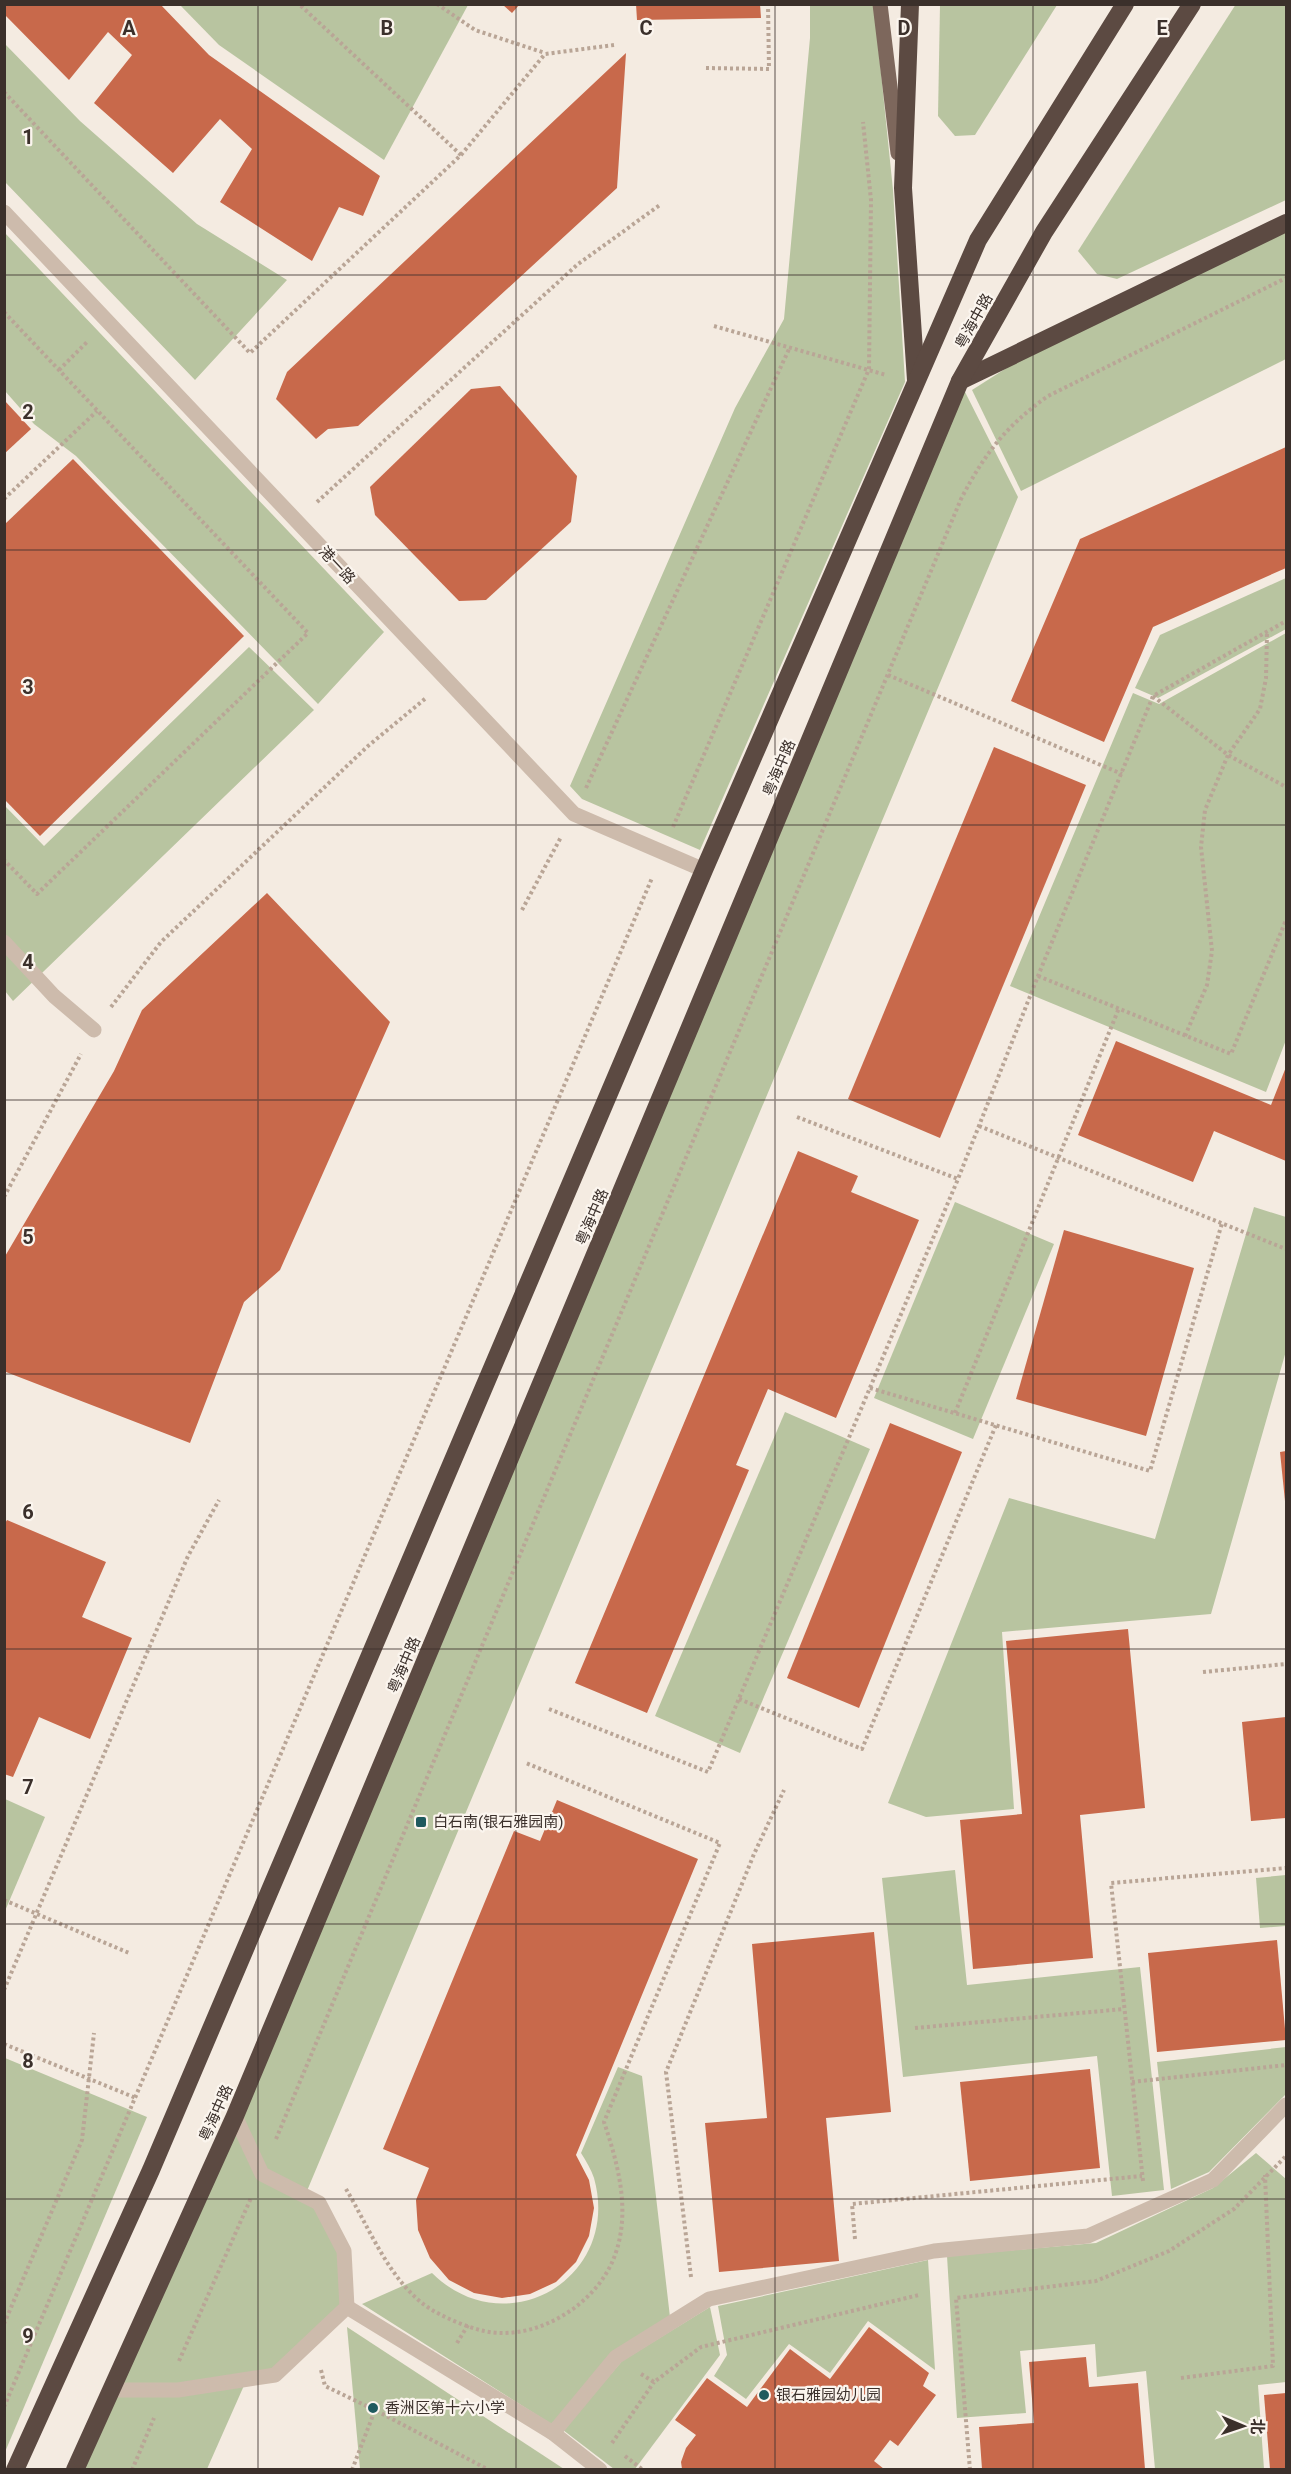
<svg xmlns="http://www.w3.org/2000/svg" width="1291" height="2474" viewBox="0 0 1291 2474" font-family="Roboto,'Noto Sans SC',sans-serif">
<style>
.green{fill:#b8c4a0}
.building{fill:#c8694b}
.lines{fill:none;stroke-linecap:round;stroke-linejoin:round}
.path{stroke:#b9a596;stroke-width:4;stroke-dasharray:3 3;stroke-linecap:butt}
.minor{stroke:#cdbbac;stroke-width:15}
.major{stroke:#7d675c;stroke-width:15}
.highway{stroke:#5c4a42;stroke-width:18}
.grid{fill:none;stroke:#3b302b;stroke-width:1.5;stroke-opacity:0.55}
.poi-dot{fill:#1f5a5e;stroke:#fbf5ee;stroke-width:2}
.labels{text-anchor:middle;dominant-baseline:central;stroke-width:4.5;stroke-linejoin:round;paint-order:stroke}
.street-label{font-size:15px;fill:#3b302b;stroke:#fbf5ee}
.poi-label{font-size:15px;fill:#3b302b;stroke:#fbf5ee;text-anchor:start}
.grid-label{font-size:20px;text-anchor:middle;font-weight:bold;fill:#3b302b;stroke:#fbf5ee;stroke-width:4.5;stroke-linejoin:round;paint-order:stroke}
</style>
<rect width="100%" height="100%" fill="#f4ebe1"/>
<!-- green -->
<g class="green">
<polygon points="1236,4 1286,5 1286,200 1117,279 1097,274 1078,251"/>
<polygon points="180,5 468,5 384,160 219,45"/>
<polygon points="810,5 874,5 893,190 905,382 700,850 582,799 570,786 735,408 784,319 810,38"/>
<polygon points="940,5 1057,5 975,135 955,136 938,116"/>
<polygon points="5,44 80,121 197,224 287,280 195,380 5,182"/>
<polygon points="1286,223 1286,359 1021,491 972,390 1066,330"/>
<polygon points="4,232 384,632 318,704 76,456 34,424 5,391"/>
<polygon points="962,386 1018,497 304,2198 317,2205 342,2252 345,2307 274,2373 246,2381 207,2469 82,2470"/>
<polygon points="1286,578 1286,629 1158,698 1135,688 1160,635"/>
<polygon points="1286,633 1286,1040 1266,1092 1010,986 1133,693 1159,704"/>
<polygon points="249,647 314,710 13,1001 5,991 5,806 44,846"/>
<polygon points="955,1202 1054,1244 973,1439 874,1398"/>
<polygon points="1254,1207 1286,1217 1286,1351 1211,1614 1002,1632 1014,1809 926,1817 888,1803 1009,1498 1155,1539"/>
<polygon points="785,1412 870,1449 740,1753 655,1716"/>
<polygon points="5,1799 45,1817 5,1911"/>
<polygon points="955,1870 967,1985 1140,1967 1164,2190 1112,2196 1097,2056 903,2077 882,1878"/>
<polygon points="1286,1875 1286,1926 1260,1928 1256,1878"/>
<polygon points="1286,2047 1286,2094 1209,2172 1171,2189 1157,2062"/>
<polygon points="5,2058 147,2117 5,2452"/>
<path d="M618,2067l24,9 28,241 -119,107 -189,-120 70,-31c74,73 190,5 162,-95 -3,-9 -8,-17 -13,-25z"/>
<polygon points="1256,2153 1286,2179 1286,2382 1258,2385 1264,2469 1155,2469 1146,2371 1097,2377 1095,2344 1020,2351 1026,2413 957,2418 947,2256 1096,2243 1213,2188"/>
<polygon points="928,2260 935,2370 868,2321 830,2373 789,2344 746,2399 714,2376 727,2355 718,2306"/>
<polygon points="710,2307 720,2355 635,2469 614,2469 563,2430 622,2361"/>
<polygon points="347,2327 564,2469 360,2469"/>
</g>
<!-- building -->
<g class="building">
<polygon points="4,4 160,4 209,55 380,176 363,216 339,207 312,261 220,202 252,149 220,119 173,173 94,103 132,55 108,32 69,80 4,14"/>
<polygon points="502,4 520,4 512,13"/>
<polygon points="636,4 760,4 761,18 637,20"/>
<polygon points="626,53 617,188 358,426 328,429 316,439 276,399 287,372"/>
<polygon points="500,386 577,476 571,522 486,600 459,601 375,515 370,487 471,389"/>
<polygon points="4,400 31,429 4,454"/>
<polygon points="1286,447 1286,568 1153,627 1104,742 1011,701 1080,539"/>
<polygon points="73,459 244,636 40,836 4,799 4,525"/>
<polygon points="994,747 1086,785 940,1138 848,1099"/>
<polygon points="267,893 390,1022 280,1270 244,1302 190,1443 6,1372 4,1258 114,1071 142,1010"/>
<polygon points="1116,1041 1271,1105 1286,1067 1286,1161 1214,1131 1193,1182 1078,1135"/>
<polygon points="798,1151 858,1176 851,1192 919,1220 836,1418 768,1389 736,1465 749,1470 647,1713 575,1683"/>
<polygon points="1064,1230 1194,1268 1146,1436 1016,1399"/>
<polygon points="890,1423 962,1452 859,1708 787,1678"/>
<polygon points="1286,1451 1286,1501 1285,1501 1280,1452"/>
<polygon points="7,1520 106,1562 82,1617 132,1638 90,1739 39,1717 13,1777 4,1774 4,1525"/>
<polygon points="1128,1629 1145,1808 1080,1815 1093,1958 973,1969 960,1820 1022,1814 1006,1641"/>
<polygon points="1286,1717 1286,1818 1251,1821 1242,1722"/>
<polygon points="557,1800 698,1859 576,2155 589,2180 594,2208 589,2236 576,2262 556,2282 530,2294 502,2298 474,2293 449,2280 430,2258 418,2230 416,2200 429,2168 383,2149 514,1831 540,1841"/>
<polygon points="874,1932 891,2112 826,2118 839,2261 719,2272 705,2123 767,2118 752,1944"/>
<polygon points="1277,1940 1286,2040 1157,2052 1148,1953"/>
<polygon points="1090,2069 1100,2168 970,2181 960,2082"/>
<polygon points="869,2327 929,2373 923,2386 936,2395 898,2446 890,2440 874,2461 884,2469 682,2469 681,2462 686,2448 696,2435 675,2420 707,2378 747,2407 790,2349 830,2379"/>
<polygon points="1086,2357 1089,2387 1138,2383 1145,2469 982,2469 979,2427 1034,2423 1029,2362"/>
<polygon points="1286,2393 1286,2469 1270,2469 1264,2395"/>
</g>
<g class="lines">
<!-- path -->
<g class="path">
<polyline points="437,4 475,30 545,53"/>
<polyline points="706,68 769,69 768,4"/>
<polyline points="4,92 250,353 461,155 299,4"/>
<polyline points="461,155 545,54 614,45"/>
<polyline points="4,312 308,633 37,894 4,860"/>
<polyline points="714,326 886,375"/>
<polyline points="59,370 88,341"/>
<polyline points="4,499 97,411"/>
<polyline points="317,502 578,264 660,205"/>
<polyline points="888,675 1122,774"/>
<polyline points="1153,696 1228,755 1286,787"/>
<polyline points="586,788 790,347"/>
<polyline points="673,827 869,369 871,200 863,122"/>
<polyline points="522,910 561,837"/>
<polyline points="1038,976 1231,1054 1286,920"/>
<polyline points="111,1007 161,942 368,746 426,698"/>
<polyline points="1185,1036 1207,985 1212,951 1201,847 1205,810 1228,755 1260,709 1266,678 1267,633"/>
<polyline points="797,1117 958,1179 1038,976 1153,696 1286,621"/>
<polyline points="979,1126 1286,1249"/>
<polyline points="4,1197 81,1054"/>
<polyline points="870,1388 1150,1471 1222,1223"/>
<polyline points="955,1413 1119,1008"/>
<polyline points="1203,1672 1286,1664"/>
<polyline points="739,1699 862,1749 996,1425"/>
<polyline points="549,1709 708,1772 958,1179"/>
<polyline points="4,1900 129,1953"/>
<polyline points="4,1990 188,1556 219,1500"/>
<polyline points="915,2028 1124,2009"/>
<polyline points="4,2044 136,2098"/>
<polyline points="1132,2082 1286,2065"/>
<path d="M276,2139l685,-1640c24,-46 45,-73 87,-103l238,-118"/>
<polyline points="1143,2181 1111,1883 1286,1868"/>
<path d="M346,2189c24,40 45,96 86,121 19,11 48,23 69,23 47,1 98,-33 114,-78 16,-44 3,-91 -11,-133l116,-279 -194,-80"/>
<polyline points="855,2239 852,2204 1142,2176"/>
<polyline points="691,2277 666,2072 754,1854 784,1790"/>
<polyline points="4,2324 82,2140 94,2033"/>
<polyline points="457,2343 468,2325"/>
<polyline points="179,2361 251,2198"/>
<polyline points="321,2370 325,2386 375,2410"/>
<polyline points="641,2374 654,2382 701,2347 919,2295"/>
<polyline points="1181,2378 1273,2366 1265,2175"/>
<polyline points="4,2407 652,878"/>
<polyline points="612,2443 654,2382"/>
<polyline points="625,2456 643,2470"/>
<polyline points="132,2470 154,2418"/>
<polyline points="352,2470 375,2410 489,2470"/>
<polyline points="970,2470 956,2298 1096,2281 1169,2251 1234,2209 1286,2156"/>
</g>
<!-- minor -->
<g class="minor">
<polyline points="4,212 574,814 704,870"/>
<polyline points="4,942 54,996 94,1030"/>
<polyline points="235,2116 262,2174 319,2203 344,2251 347,2307"/>
<polyline points="110,2390 178,2390 275,2375 347,2307 553,2433 600,2470"/>
<polyline points="553,2433 616,2357 709,2299 934,2251 1088,2236 1213,2180 1286,2105"/>
</g>
<!-- major -->
<polyline class="major" points="880,4 898,153"/>
<!-- highway -->
<g class="highway">
<polyline points="910,4 903,188 916,380"/>
<polyline points="960,381 1286,223"/>
<polyline points="15,2470 151,2170 704,870 978,240 1125,4"/>
<polyline points="75,2470 235,2116 960,381 1044,232 1192,4"/>
</g>
</g>
<!-- grid -->
<path class="grid" d="M258,4v2466M516,4v2466M775,4v2466M1033,4v2466M4,275h1282M4,550h1282M4,825h1282M4,1100h1282M4,1374h1282M4,1649h1282M4,1924h1282M4,2199h1282"/>
<!-- markers -->
<g class="poi-dot">
<rect x="415" y="1816" width="12" height="12" rx="3"/>
<circle cx="764" cy="2395" r="6"/>
<circle cx="373" cy="2408" r="6"/>
</g>
<g class="labels">
<!-- street labels -->
<g class="street-label">
<text transform="translate(974 321) rotate(-61)">粤海中路</text>
<text transform="translate(337 565) rotate(47)">港一路</text>
<text transform="translate(779 768) rotate(-67)">粤海中路</text>
<text transform="translate(592 1217) rotate(-67)">粤海中路</text>
<text transform="translate(404 1665) rotate(-67)">粤海中路</text>
<text transform="translate(216 2113) rotate(-66)">粤海中路</text>
</g>
<!-- poi labels -->
<g class="poi-label">
<text x="433" y="1822">白石南(银石雅园南)</text>
<text x="776" y="2395">银石雅园幼儿园</text>
<text x="385" y="2408">香洲区第十六小学</text>
</g>
</g>
<g class="grid-label">
<text x="129" y="35">A</text>
<text x="387" y="35">B</text>
<text x="646" y="35">C</text>
<text x="904" y="35">D</text>
<text x="1162" y="35">E</text>
<text x="28" y="144">1</text>
<text x="28" y="419">2</text>
<text x="28" y="694">3</text>
<text x="28" y="969">4</text>
<text x="28" y="1244">5</text>
<text x="28" y="1519">6</text>
<text x="28" y="1794">7</text>
<text x="28" y="2068">8</text>
<text x="28" y="2343">9</text>
</g>
<!-- border -->
<rect width="1291" height="2474" fill="none" stroke="#3b302b" stroke-width="12"/>
<!-- north arrow -->
<g transform="translate(1243 2426) rotate(92)" stroke="#fbf5ee" stroke-width="4.5" paint-order="stroke">
<path d="M0-4.5L10 22L0 15L-10 22Z" fill="#3b302b"/>
<text y="-9" font-size="16" font-weight="bold" text-anchor="middle" fill="#3b302b">北</text>
</g>
</svg>
